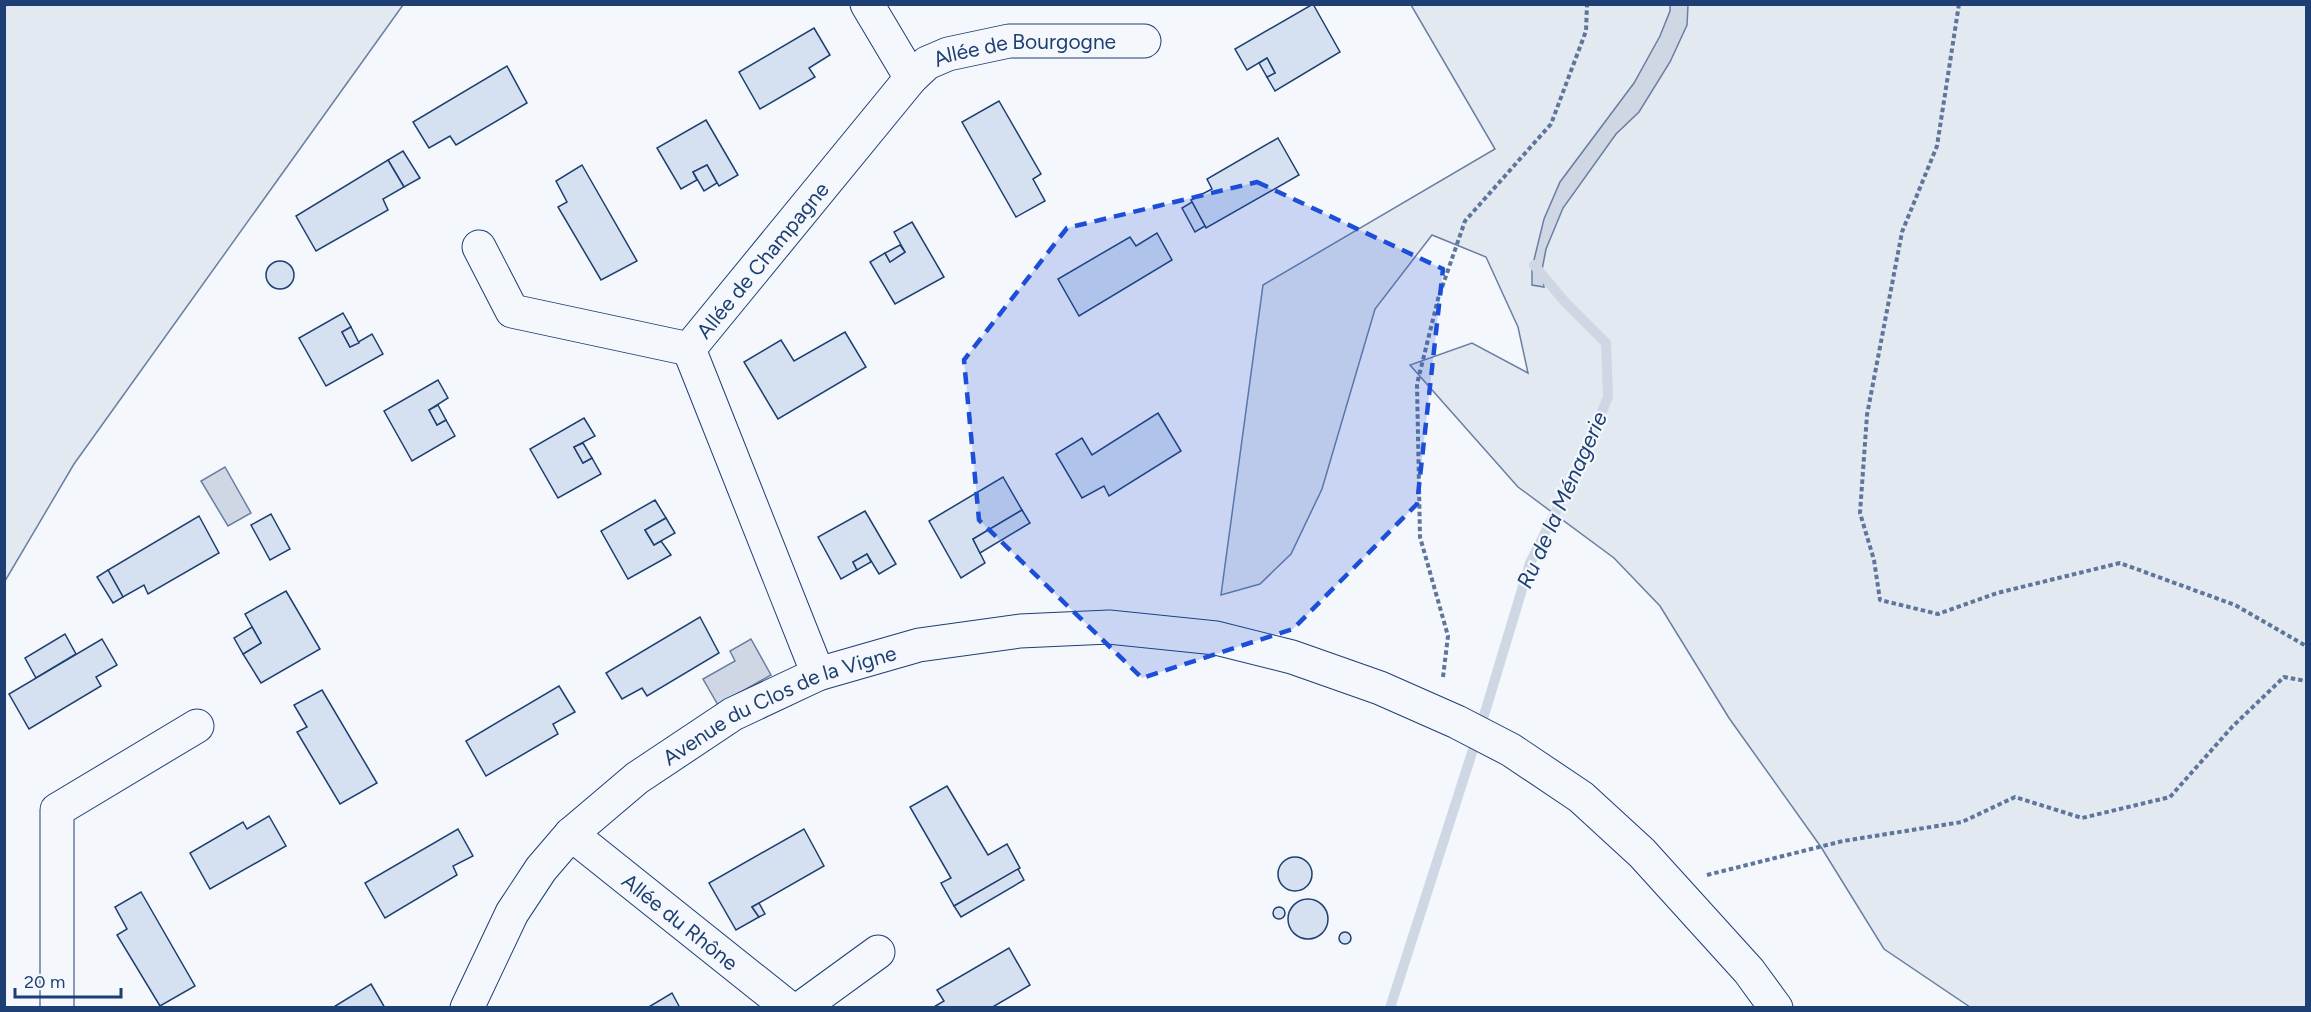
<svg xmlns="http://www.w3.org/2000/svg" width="2311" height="1012" viewBox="0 0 2311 1012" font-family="Figtree,sans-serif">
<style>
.green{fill:#e3e9f0;stroke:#687fa3;stroke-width:1.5}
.water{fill:#cfd7e4;stroke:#687fa3;stroke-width:1.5}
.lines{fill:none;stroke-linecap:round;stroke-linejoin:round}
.stream{stroke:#cfd7e4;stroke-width:10}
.building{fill:#d5e0f0;stroke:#1d3f73;stroke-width:1.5}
.minor-casing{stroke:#1d3f73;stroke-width:35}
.path{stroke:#5e769c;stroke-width:4;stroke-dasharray:4.5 3;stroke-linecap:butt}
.minor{stroke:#f4f7fb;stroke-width:33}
.marked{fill:#1d4ed8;fill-opacity:0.2;stroke:#1d4ed8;stroke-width:4.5;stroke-dasharray:12 8;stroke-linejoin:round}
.labels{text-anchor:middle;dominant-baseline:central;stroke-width:4.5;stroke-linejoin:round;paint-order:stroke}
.street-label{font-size:21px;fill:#1d3f73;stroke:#f4f7fb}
.water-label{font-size:22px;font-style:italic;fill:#1d3f73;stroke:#f4f7fb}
</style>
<rect width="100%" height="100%" fill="#f4f7fb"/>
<!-- green -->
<g class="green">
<polygon points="5,4 403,5 74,464 5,581"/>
<polygon points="1411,5 2306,5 2306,1007 1970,1007 1884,949 1821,847 1729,718 1660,606 1614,558 1518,487 1410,365 1472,343 1528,373 1518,327 1486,257 1432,235 1375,309 1322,489 1291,554 1260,584 1221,595 1263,285 1495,149"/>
</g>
<!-- water -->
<g class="water">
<polygon points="1670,5 1688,5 1687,25 1670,62 1639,112 1616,134 1563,208 1546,249 1542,270 1544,287 1532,285 1532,268 1544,219 1560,182 1634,83 1660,36 1670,11"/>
<polygon points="225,467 251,513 228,526 201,481"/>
<polygon points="751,639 771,675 718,705 703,679 735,661 730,651"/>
</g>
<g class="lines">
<!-- stream -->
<polyline class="stream" points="1390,1008 1486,709 1530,563 1586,451 1608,397 1606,343 1565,302 1534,265"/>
</g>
<!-- building -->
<g class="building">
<polygon points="1313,4 1340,52 1275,91 1267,77 1275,73 1267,58 1247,70 1235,49"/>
<polygon points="814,28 830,55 809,68 815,77 760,109 739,72"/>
<polygon points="1267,58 1275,73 1267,77 1259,63"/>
<polygon points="507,66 527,103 456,145 450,136 429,148 413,122"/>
<polygon points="999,101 1041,174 1033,179 1045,201 1016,217 962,122"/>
<polygon points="706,120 738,175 719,186 707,165 693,172 697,180 681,189 657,148"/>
<polygon points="1278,138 1299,175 1206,228 1191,200 1212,189 1207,179"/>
<polygon points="403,151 420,178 404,187 388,160"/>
<polygon points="388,160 404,187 383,199 388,210 316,251 296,216"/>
<polygon points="582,165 637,261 601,280 558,207 567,202 556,181"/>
<polygon points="707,165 717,183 704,191 693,172"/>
<polygon points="1192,202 1205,226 1195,232 1182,208"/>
<polygon points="912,222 944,277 895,304 870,262 885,253 890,262 905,252 894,232"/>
<polygon points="1157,233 1172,260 1079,316 1058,279 1130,237 1136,246"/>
<polygon points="900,245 905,252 890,262 885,253"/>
<circle cx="280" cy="275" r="14"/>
<polygon points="343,313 351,327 342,332 350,347 372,334 383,354 326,386 299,338"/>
<polygon points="351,327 359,343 350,347 342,332"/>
<polygon points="845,332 866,367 778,419 744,362 781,340 794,361"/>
<polygon points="438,380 448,398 429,410 437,425 446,420 455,436 412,461 384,411"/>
<polygon points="438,405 446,420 437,425 429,410"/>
<polygon points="1158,413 1181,451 1109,496 1104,486 1082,498 1056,454 1082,438 1092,455"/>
<polygon points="584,418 595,436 574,447 583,463 592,458 601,474 558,498 530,449"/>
<polygon points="583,443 592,458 583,463 574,447"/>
<polygon points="1003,477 1022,510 973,539 985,563 961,578 929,521"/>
<polygon points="655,500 666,518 645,530 654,545 661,541 671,555 628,579 601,531"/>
<polygon points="1022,510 1030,523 980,553 973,539"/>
<polygon points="865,511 896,564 879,574 867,554 853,562 857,570 841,579 818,537"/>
<polygon points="271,514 290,549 270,560 251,525"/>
<polygon points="199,516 219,553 148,594 144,585 123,597 108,570"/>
<polygon points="666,518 675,533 654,545 645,530"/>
<polygon points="867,554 871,562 857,570 853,562"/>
<polygon points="108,570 123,597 113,603 97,577"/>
<polygon points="286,591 320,649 261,683 243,654 261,643 245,614"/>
<polygon points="700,617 719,653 647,696 642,688 622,699 606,673"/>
<polygon points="252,627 261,643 243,654 234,638"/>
<polygon points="65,634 76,654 36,678 25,658"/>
<polygon points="102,639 117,665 96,677 101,686 29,729 9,694"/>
<polygon points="559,686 575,712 553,724 558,734 486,776 466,741"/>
<polygon points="322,690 377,783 340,804 297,732 307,727 294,705"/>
<polygon points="947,786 988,855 1007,844 1020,868 954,906 941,883 951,878 910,807"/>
<polygon points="269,816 286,846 210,889 190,853 243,822 247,829"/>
<polygon points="458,829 473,856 453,866 457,875 385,918 365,883"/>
<polygon points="804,829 824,866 752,907 759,917 736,930 709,883"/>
<circle cx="1295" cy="874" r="17"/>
<polygon points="1018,869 1024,880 961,917 954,906"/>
<polygon points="141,892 195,986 160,1006 117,935 127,929 115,907"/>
<circle cx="1308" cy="919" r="20"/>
<polygon points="759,903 765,914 759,917 752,907"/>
<circle cx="1279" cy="913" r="6"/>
<circle cx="1345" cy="938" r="6"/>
<polygon points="1009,948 1030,985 991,1008 932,1008 944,1001 937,990"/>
<polygon points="371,984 385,1008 332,1008"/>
<polygon points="672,993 680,1008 647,1008"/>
</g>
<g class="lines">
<defs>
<g id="minor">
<path id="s1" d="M911,78l16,-15 21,-9 61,-13h135"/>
<polyline points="479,247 512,311 689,349"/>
<path id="s2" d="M818,674l-129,-325 222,-271 -44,-74"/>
<path id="s3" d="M571,834l218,174"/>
<polyline points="57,1008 57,810 197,726"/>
<path id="s4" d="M467,1008l45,-95 29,-44 30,-35 66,-56 96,-64 85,-40 101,-29 101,-14 89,-4 107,11 76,19 88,31 77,34 54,28 70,47 61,56 107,118 27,37"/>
<polyline points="801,1008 878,952"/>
</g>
</defs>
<!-- minor casing -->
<use href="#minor" class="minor-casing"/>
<!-- path -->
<g class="path">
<polyline points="1959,4 1937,146 1902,232 1867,415 1860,513 1874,560 1880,600 1938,614 1997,593 2120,563 2235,605 2306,646"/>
<polyline points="4,6 6,4"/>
<polyline points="1443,677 1448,636 1420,537 1417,384 1438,299 1465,221 1551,124 1586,31 1587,4"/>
<polyline points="1707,875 1843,841 1962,822 2015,797 2082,818 2170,797 2232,727 2284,677 2306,681"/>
</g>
<!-- minor -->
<use href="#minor" class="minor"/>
</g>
<!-- marked area -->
<path class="marked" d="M1257,182l186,87 -26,235 -124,125 -151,49 -163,-158 -15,-160 103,-132z"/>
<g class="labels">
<!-- street labels -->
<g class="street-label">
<text stroke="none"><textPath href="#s1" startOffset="122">Allée de Bourgogne</textPath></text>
<text stroke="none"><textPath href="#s2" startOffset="465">Allée de Champagne</textPath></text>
<text stroke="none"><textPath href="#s4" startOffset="452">Avenue du Clos de la Vigne</textPath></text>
<text stroke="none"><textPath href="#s3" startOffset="140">Allée du Rhône</textPath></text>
</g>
<!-- water labels -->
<g class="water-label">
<text transform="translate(1562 500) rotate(-66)">Ru de la Ménagerie</text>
</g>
</g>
<!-- border -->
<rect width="2311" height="1012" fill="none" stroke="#1d3f73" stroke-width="12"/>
<!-- scale -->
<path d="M15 988v9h106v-9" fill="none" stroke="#1d3f73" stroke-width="3"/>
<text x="24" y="988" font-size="18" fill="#1d3f73" stroke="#f4f7fb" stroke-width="4.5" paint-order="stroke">20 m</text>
</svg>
